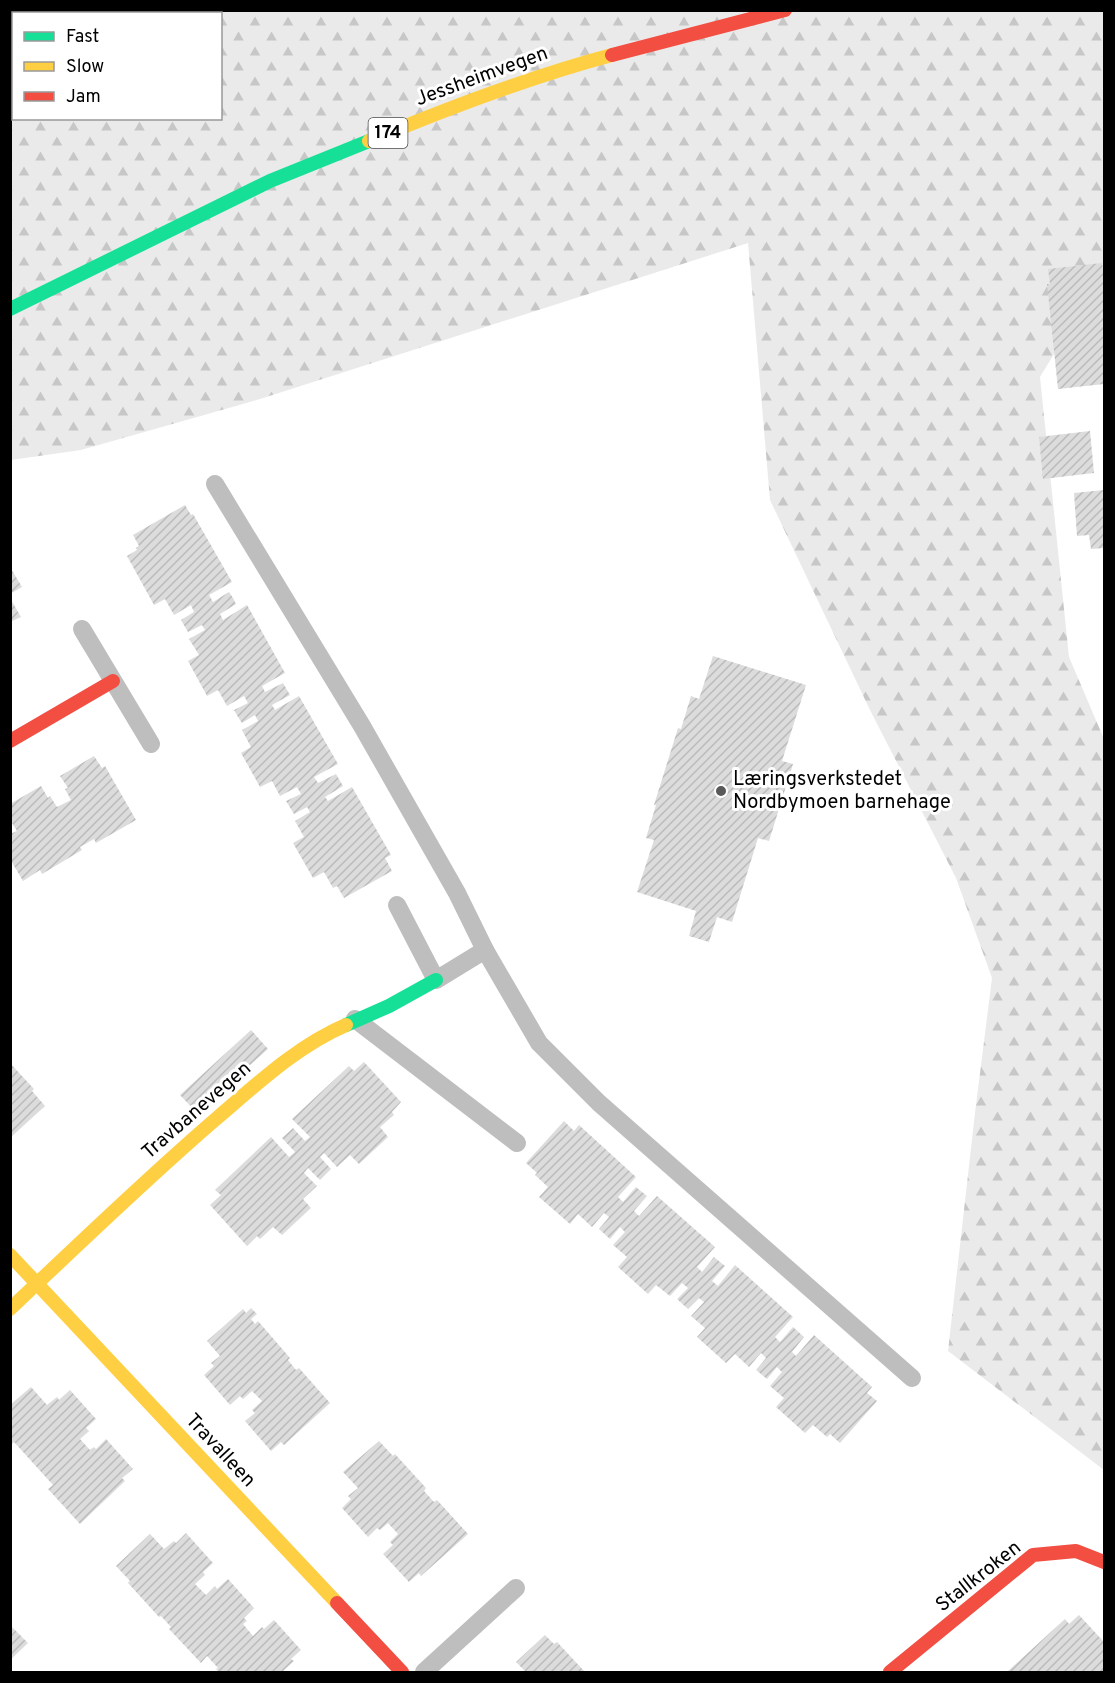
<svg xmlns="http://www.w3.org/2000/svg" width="1115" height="1683" viewBox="0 0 1115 1683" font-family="Overpass,sans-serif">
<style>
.forest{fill:url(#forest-firs);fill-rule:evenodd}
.building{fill:url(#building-hatch)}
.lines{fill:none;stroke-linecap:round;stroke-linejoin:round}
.lane{stroke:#bebebe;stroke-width:18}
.fast{stroke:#16e098;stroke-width:14}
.slow{stroke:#ffcf43;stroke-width:14}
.jam{stroke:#f24e42;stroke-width:14}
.poi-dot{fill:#595959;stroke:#fff;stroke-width:2}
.labels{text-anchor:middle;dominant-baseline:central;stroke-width:6;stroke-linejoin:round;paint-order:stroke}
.shield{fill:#fff;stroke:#4c4c4c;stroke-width:1.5}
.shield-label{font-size:18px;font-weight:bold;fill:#000}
.street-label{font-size:20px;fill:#000;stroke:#fff}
.poi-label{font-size:20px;fill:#000;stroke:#fff;text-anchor:start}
</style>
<defs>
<pattern id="forest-firs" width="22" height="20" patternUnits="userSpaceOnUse" patternTransform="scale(1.5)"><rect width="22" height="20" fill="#eaeaea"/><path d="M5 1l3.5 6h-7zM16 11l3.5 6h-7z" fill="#c7c7c7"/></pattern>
<pattern id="building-hatch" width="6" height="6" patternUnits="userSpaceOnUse" patternTransform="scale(1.5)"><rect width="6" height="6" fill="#dcdcdc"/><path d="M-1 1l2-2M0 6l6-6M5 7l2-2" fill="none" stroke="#bbb"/></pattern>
</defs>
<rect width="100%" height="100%" fill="#fff"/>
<!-- forest -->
<path class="forest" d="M10,11h1094v261l-64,105 29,280 35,82v731l-156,-119 27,-238 17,-135 -36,-100 -86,-168 -100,-210 -22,-257 -488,156 -179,51 -70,10zM14,14h206v104h-206z"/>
<!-- building -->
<g class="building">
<polygon points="1102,263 1104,278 1104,384 1058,389 1047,284 1050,284 1048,269"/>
<polygon points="1090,431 1094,473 1043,479 1039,437"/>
<polygon points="1104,490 1104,548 1091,549 1089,535 1077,536 1074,493"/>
<polygon points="185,505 191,515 193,514 232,582 209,595 213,602 229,592 233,598 236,604 220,614 223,620 247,605 285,673 262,686 265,692 283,683 290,695 272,705 275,710 299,696 338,764 314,777 318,783 336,774 343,786 325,797 328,801 352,787 391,855 385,858 392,871 344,898 337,886 333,888 324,872 313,878 293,843 304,837 295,821 310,812 307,807 294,814 286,801 301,794 297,787 280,796 272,781 260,787 241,753 251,747 242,730 258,721 255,715 242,723 238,717 234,710 248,703 244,696 227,706 218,690 207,696 188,661 199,655 189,639 205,630 202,625 188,632 181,620 194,612 191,605 174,615 165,599 154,605 127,556 137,550 136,548 139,546 133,535"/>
<polygon points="10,567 22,587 10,594"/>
<polygon points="10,598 21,617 10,622"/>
<polygon points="713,656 806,685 782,761 793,764 769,841 758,838 732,922 717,917 709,942 689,936 696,911 637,892 654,840 646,838 656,805 654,805 678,728 681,729 691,696 699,699"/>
<polygon points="94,756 102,768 105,766 136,820 96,843 94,839 80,847 82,850 42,874 40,870 23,881 10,859 10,834 17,831 10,820 12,818 10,804 41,786 48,798 50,796 57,807 71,800 65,789 68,788 60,776"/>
<polygon points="251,1030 268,1049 197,1113 180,1095"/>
<polygon points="364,1062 401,1102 392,1112 394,1115 380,1127 388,1137 359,1164 350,1155 337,1167 324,1153 320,1157 331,1169 320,1180 308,1168 304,1173 317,1186 303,1199 311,1208 282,1235 273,1227 260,1239 257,1236 247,1246 210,1205 221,1195 215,1190 271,1137 289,1157 295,1152 282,1138 293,1128 305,1141 310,1137 292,1119 349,1066 354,1071"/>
<polygon points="10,1063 34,1089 32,1091 45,1106 10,1138"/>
<polygon points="564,1121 574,1131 579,1125 636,1177 618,1197 623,1202 636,1187 642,1192 647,1196 634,1211 639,1216 657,1196 715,1247 697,1267 702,1272 714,1257 720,1262 725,1266 712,1281 718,1286 735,1265 793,1317 775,1337 780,1342 793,1327 804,1337 792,1352 796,1356 814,1335 872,1387 867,1393 877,1401 840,1443 830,1434 827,1437 813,1425 805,1433 776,1407 784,1398 770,1386 782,1372 777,1367 767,1379 756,1370 766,1358 761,1353 749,1367 735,1354 726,1363 697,1337 705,1328 691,1316 704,1302 699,1298 688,1309 677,1299 688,1288 682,1283 670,1296 656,1285 648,1294 618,1267 627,1257 613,1245 625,1232 620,1227 610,1239 599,1229 609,1217 604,1213 592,1227 578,1214 570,1224 539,1197 548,1187 535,1175 537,1173 526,1163"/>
<polygon points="251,1308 257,1314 251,1319 255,1324 258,1321 290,1358 288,1360 296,1370 299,1368 330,1403 284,1445 281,1442 271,1451 245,1421 255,1413 252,1410 262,1401 252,1391 243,1399 240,1396 230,1405 204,1375 214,1366 211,1363 220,1356 207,1341 243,1309 246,1313"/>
<polygon points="31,1387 47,1405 57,1397 59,1400 70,1390 96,1419 86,1428 89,1431 80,1439 90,1450 94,1447 96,1449 106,1439 133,1469 122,1478 125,1481 80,1524 48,1489 53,1485 14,1442 10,1446 10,1405"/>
<polygon points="379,1441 393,1456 395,1454 426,1488 424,1491 434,1502 437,1500 468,1534 421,1576 419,1573 409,1582 383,1554 393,1545 390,1542 398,1534 388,1523 380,1530 377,1528 368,1537 342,1508 351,1499 348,1496 358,1488 343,1472"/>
<polygon points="186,1533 213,1563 203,1572 205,1575 195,1584 206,1595 215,1586 217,1589 228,1579 254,1608 244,1618 247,1621 243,1624 253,1636 262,1627 264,1629 274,1620 301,1650 291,1659 294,1661 282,1672 219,1672 216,1669 218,1668 207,1656 201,1663 169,1629 171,1627 161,1616 159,1617 128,1583 130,1581 116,1566 150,1534 164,1549 174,1541 176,1543"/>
<polygon points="1079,1615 1104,1642 1104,1672 1010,1672 1008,1671 1065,1619 1069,1624"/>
<polygon points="10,1625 28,1643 10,1660"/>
<polygon points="545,1635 554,1644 557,1642 585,1672 526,1672 516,1662"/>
</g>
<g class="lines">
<!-- lane -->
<g class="lane">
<polyline points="215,484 362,726 457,893 485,950 539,1043 599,1103 912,1378"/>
<polyline points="82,629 151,744"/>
<polyline points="397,905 436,980 485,950"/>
<polyline points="355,1019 517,1143"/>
<polyline points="424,1672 516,1588"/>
</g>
<!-- fast -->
<g class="fast">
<polyline points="10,309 270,181 369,141"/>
<polyline points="346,1025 389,1006 436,980"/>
</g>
<!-- slow -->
<g class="slow">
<path d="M369,141c79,-33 160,-64 243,-86"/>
<polyline points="10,1255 337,1603"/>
<path d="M10,1309c68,-64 136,-130 207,-191 40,-34 80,-72 129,-93"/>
</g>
<!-- jam -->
<g class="jam">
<polyline points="612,55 785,10"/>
<polyline points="10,741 113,681"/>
<polyline points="337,1603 402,1672"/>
<polyline points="890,1672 1033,1555 1076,1551 1104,1562"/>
</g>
</g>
<!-- markers -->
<circle class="poi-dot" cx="721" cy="791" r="6"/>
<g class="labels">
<!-- shield labels -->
<rect class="shield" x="368.5" y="118" width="39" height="30" rx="4.5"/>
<g class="shield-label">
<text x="388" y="133">174</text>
</g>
<!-- street labels -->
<g class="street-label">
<text transform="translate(482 77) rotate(-20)">Jessheimvegen</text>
<text transform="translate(197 1111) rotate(-41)">Travbanevegen</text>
<text transform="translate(220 1451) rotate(47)">Travalleen</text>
<text transform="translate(979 1577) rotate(-38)">Stallkroken</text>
</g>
<!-- poi labels -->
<g class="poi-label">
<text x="733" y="780">Læringsverkstedet<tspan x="733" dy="23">Nordbymoen barnehage</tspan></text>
</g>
</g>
<!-- border -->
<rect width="1115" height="1683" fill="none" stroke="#000000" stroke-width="24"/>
<!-- legend -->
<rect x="12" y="12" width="210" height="108" fill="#ffffff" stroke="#999999" stroke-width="1.5"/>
<rect x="24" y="32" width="30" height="9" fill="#16e098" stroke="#999999" stroke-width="1.5"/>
<text x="66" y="42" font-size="18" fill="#000000">Fast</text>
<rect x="24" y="62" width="30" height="9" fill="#ffcf43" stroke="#999999" stroke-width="1.5"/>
<text x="66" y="72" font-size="18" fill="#000000">Slow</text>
<rect x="24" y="92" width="30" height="9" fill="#f24e42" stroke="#999999" stroke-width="1.5"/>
<text x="66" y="102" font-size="18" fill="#000000">Jam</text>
</svg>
